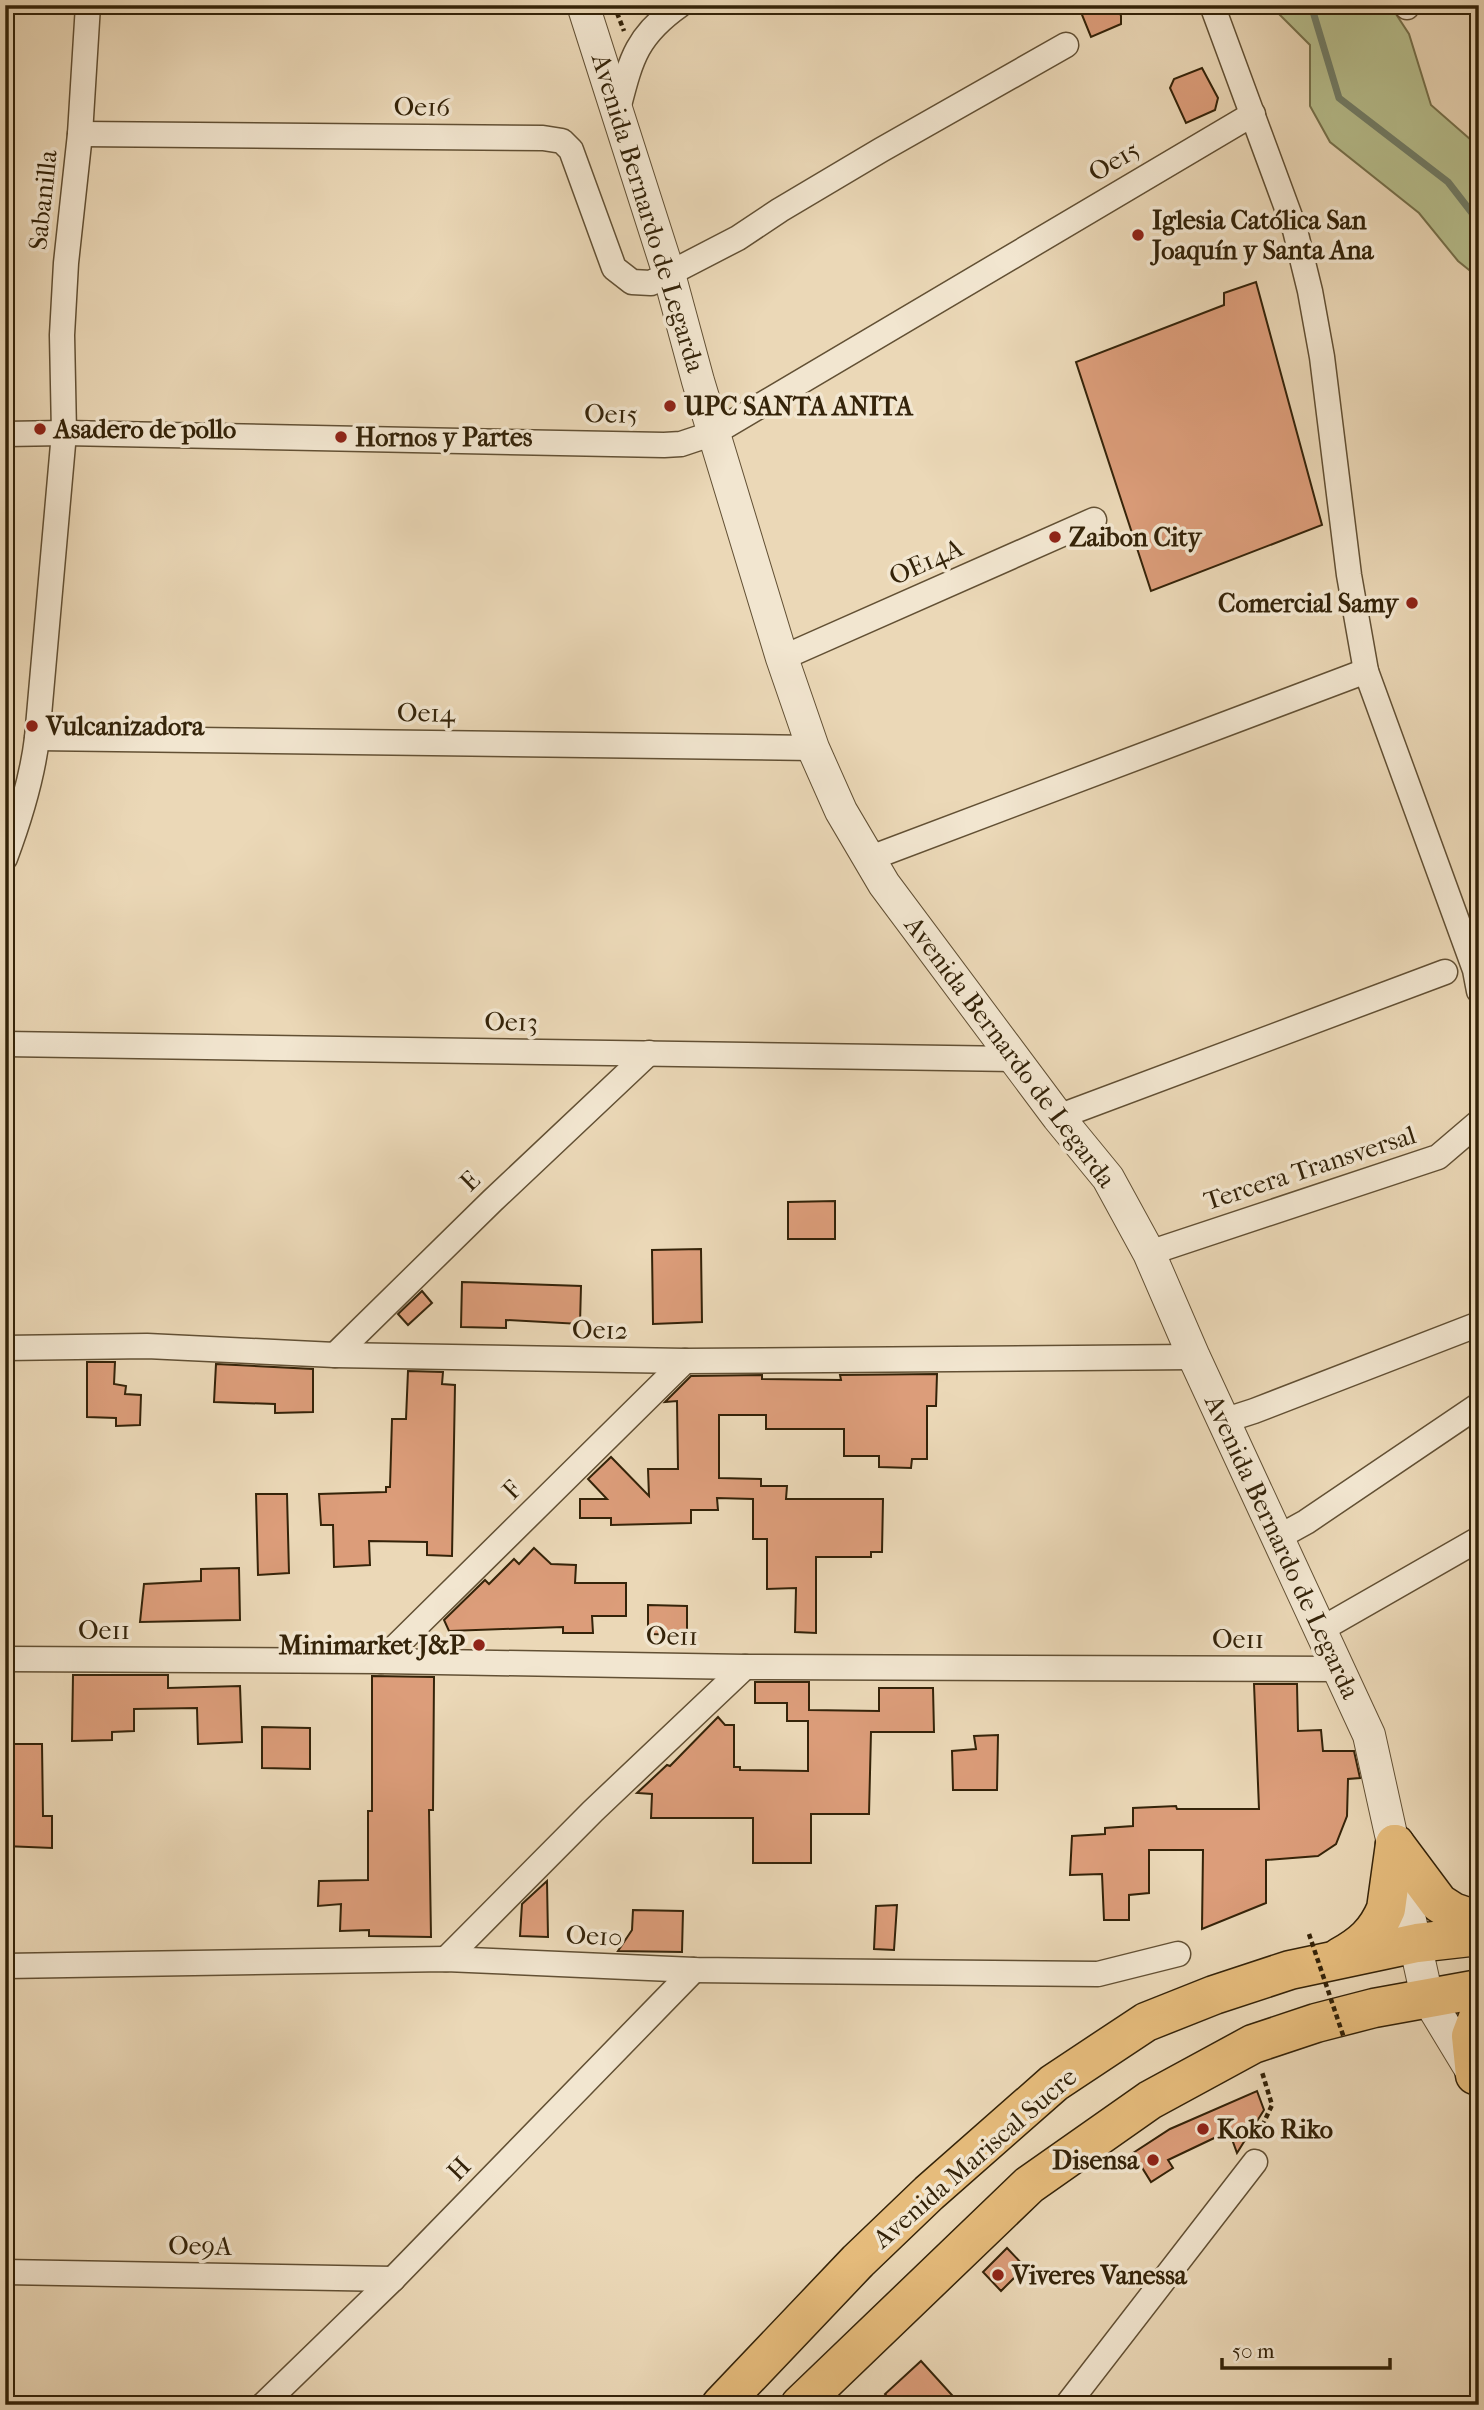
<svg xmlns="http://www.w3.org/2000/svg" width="1484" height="2410" viewBox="0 0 1484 2410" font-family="'IM FELL French Canon',serif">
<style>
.green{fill:#b7bf8e;stroke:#76714c;stroke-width:2}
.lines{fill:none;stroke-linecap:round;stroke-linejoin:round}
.stream{stroke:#717e69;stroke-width:7}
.building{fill:#dc9d7a;stroke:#342309;stroke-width:2}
.minor-casing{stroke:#625034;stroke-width:27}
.tertiary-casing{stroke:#625034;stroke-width:34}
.primary-casing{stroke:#342309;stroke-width:41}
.path{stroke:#342309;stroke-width:4.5;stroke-dasharray:5 3.5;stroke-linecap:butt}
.minor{stroke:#f2e6d0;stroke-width:24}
.tertiary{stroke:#f2e6d0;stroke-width:32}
.primary{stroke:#e6bc7c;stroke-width:38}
.path-bridge{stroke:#342309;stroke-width:4.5;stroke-dasharray:5 3.5;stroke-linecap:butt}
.poi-dot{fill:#8f2418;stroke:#f2e6d0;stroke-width:2.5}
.labels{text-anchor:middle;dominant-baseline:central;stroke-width:7;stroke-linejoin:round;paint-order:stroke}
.street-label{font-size:26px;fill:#342309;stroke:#f2e6d0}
.poi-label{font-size:26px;font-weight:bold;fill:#342309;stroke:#f2e6d0;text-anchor:start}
</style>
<rect width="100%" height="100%" fill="#ebd8b7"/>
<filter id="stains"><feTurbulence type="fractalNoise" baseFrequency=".00286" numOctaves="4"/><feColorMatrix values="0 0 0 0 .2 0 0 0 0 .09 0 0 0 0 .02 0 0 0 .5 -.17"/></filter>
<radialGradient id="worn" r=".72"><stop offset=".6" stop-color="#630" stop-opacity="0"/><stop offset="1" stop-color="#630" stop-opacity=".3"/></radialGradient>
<!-- green -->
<polygon class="green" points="1270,5 1390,5 1409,34 1431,105 1479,147 1479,278 1458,261 1419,213 1330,142 1310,106 1310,45"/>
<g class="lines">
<!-- stream -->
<polyline class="stream" points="1311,5 1339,98 1448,182 1479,222"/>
</g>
<!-- building -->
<g class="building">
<polygon points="1078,5 1117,5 1121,16 1121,24 1091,37"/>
<polygon points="1202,68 1218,98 1215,110 1186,123 1170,88 1174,79"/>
<polygon points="1256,282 1322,525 1151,591 1076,362 1224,305 1224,293"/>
<polygon points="835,1201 835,1239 788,1239 788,1202"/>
<polygon points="701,1249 702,1322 653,1324 652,1250"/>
<polygon points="462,1282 581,1286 580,1324 506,1320 506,1328 461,1327"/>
<polygon points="422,1291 432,1303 408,1325 398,1314"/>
<polygon points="87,1362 115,1362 114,1384 126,1386 125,1394 141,1395 140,1425 116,1426 116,1418 87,1417"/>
<polygon points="216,1364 313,1369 313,1412 275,1413 275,1404 214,1402"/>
<polygon points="408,1371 443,1372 442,1384 455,1385 452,1556 427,1555 427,1542 369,1541 370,1565 334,1567 333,1525 321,1525 319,1494 386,1492 386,1487 390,1487 392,1419 406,1419"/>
<polygon points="937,1374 936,1406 927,1406 927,1459 912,1459 911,1468 879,1467 879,1456 844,1456 844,1429 766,1429 766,1415 719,1415 719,1478 761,1479 761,1486 787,1486 786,1499 883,1499 882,1552 871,1552 871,1557 816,1557 816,1633 795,1632 796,1588 767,1589 767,1539 753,1539 753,1499 717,1498 718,1510 691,1510 691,1523 611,1525 611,1518 580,1518 580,1499 607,1499 588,1479 611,1457 649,1496 648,1469 678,1469 677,1401 665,1402 691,1376 762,1375 762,1379 841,1380 840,1375"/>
<polygon points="256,1494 287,1494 289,1573 258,1575"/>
<polygon points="534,1548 551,1564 576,1565 575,1583 626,1583 626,1616 592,1616 593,1633 563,1633 563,1627 449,1631 444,1620 485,1580 489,1584 514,1559 519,1564"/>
<polygon points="239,1568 240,1620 140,1622 144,1584 201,1581 201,1569"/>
<polygon points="648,1605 687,1606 687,1635 648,1634"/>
<polygon points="73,1675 168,1675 168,1688 240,1686 242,1742 198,1744 197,1708 134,1709 134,1731 112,1732 112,1740 72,1741"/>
<polygon points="372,1676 434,1677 433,1810 429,1810 431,1937 369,1936 369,1930 340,1931 341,1904 318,1906 319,1881 368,1880 368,1811 372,1811"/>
<polygon points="755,1682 809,1682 809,1710 879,1711 879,1688 933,1688 934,1732 871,1732 869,1814 811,1814 811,1863 753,1863 753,1818 651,1818 652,1794 637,1793 667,1765 670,1766 718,1717 725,1725 734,1725 734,1767 740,1767 740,1770 808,1771 808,1721 787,1721 787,1703 755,1703"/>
<polygon points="1254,1684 1297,1684 1298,1731 1321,1730 1323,1751 1354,1751 1360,1778 1348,1779 1347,1816 1336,1844 1318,1856 1266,1860 1266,1903 1202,1929 1203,1850 1149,1850 1149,1893 1129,1895 1129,1920 1104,1920 1102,1874 1070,1875 1072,1836 1105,1834 1105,1828 1133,1826 1133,1808 1176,1806 1177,1809 1259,1809"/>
<polygon points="262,1727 310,1728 310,1769 262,1768"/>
<polygon points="998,1735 997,1790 953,1790 952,1751 976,1749 974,1736"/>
<polygon points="5,1744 42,1744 43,1816 52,1816 52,1848 5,1846"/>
<polygon points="547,1881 548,1937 520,1936 522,1904"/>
<polygon points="897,1905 894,1950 874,1949 876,1906"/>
<polygon points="633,1910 683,1911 682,1952 618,1951 632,1930"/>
<polygon points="1257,2091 1264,2110 1237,2153 1229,2131 1168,2160 1173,2168 1151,2182 1133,2153 1170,2129"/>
<polygon points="1007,2248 1025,2267 1001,2291 983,2272"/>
<polygon points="921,2361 961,2405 894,2405 885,2394"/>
</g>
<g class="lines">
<defs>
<g id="minor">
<polyline points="1212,5 1295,230 1310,291 1322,357 1349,575 1366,671 1475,970 1479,991"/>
<polyline points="1405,5 1407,7"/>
<path d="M618,109c13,-50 18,-73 62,-104"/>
<polyline points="80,134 543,138 562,141 571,150 614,268 632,282 651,283 738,238 780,210 881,150 1066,45"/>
<polyline points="5,434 64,433 664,445 681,444 714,433 1253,114"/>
<polyline points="782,658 1094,520"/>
<polyline points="37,738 813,748"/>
<path d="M5,858c15,-40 27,-78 32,-120l27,-305 -2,-98 4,-72 14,-129 8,-129"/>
<polyline points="868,859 1366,671"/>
<polyline points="5,1044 1015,1059"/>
<polyline points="1058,1117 1445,972"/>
<polyline points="1149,1253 1438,1157 1479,1122"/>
<polyline points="5,1348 147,1346 335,1355 685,1361 1194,1357"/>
<polyline points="335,1355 492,1201 649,1053"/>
<polyline points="1223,1421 1254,1411 1479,1324"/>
<polyline points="1277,1538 1306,1522 1479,1405"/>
<polyline points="1320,1630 1479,1539"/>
<polyline points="5,1659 381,1661 745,1667 1337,1669"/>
<polyline points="381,1661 685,1361"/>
<polyline points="446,1959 593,1811 745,1667"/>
<polyline points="5,1966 446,1959 694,1970 1098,1974 1178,1954"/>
<polyline points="5,2272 393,2279"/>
<polyline points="263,2405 393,2279 694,1970"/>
<polyline points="1067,2405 1255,2162"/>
</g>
<polyline id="tertiary" points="583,5 669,274 698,381 782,658 813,748 841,811 884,884 1058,1117 1108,1178 1149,1253 1194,1357 1369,1735 1427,1997 1473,2073"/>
<g id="primary">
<polyline points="1395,1844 1439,1903 1453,1912 1479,1921"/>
<path d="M1340,1957c22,-12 36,-24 46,-48l9,-65"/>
<polyline points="1475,2075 1471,2036 1479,2015"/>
<polyline points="721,2405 858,2261 929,2193 1054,2083 1146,2022 1214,1995 1290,1970 1417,1943 1479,1936"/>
<polyline points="800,2405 1029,2185 1150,2100 1253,2044 1316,2023 1374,2008 1479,1989"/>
</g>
</defs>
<!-- minor casing -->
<use href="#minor" class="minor-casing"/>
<!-- tertiary casing -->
<use href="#tertiary" class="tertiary-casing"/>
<!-- primary casing -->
<use href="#primary" class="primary-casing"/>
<!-- path -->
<g class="path">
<polyline points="614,5 624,31"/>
<polyline points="1255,2141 1272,2105 1262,2072"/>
</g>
<!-- minor -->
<use href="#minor" class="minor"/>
<!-- tertiary -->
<use href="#tertiary" class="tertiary"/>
<!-- primary -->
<use href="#primary" class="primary"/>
<!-- path-bridge -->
<polyline class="path-bridge" points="1309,1934 1344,2038"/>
</g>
<!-- markers -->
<g class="poi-dot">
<circle cx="1138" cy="235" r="7"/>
<circle cx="670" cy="406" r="7"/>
<circle cx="40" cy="429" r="7"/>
<circle cx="341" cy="437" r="7"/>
<circle cx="1055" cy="537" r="7"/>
<circle cx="1412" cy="603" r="7"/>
<circle cx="32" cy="726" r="7"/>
<circle cx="479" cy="1645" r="7"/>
<circle cx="1203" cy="2129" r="7"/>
<circle cx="1153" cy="2160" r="7"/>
<circle cx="998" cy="2275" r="7"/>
</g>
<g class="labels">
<!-- street labels -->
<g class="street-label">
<text transform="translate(422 107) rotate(1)">Oe16</text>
<text transform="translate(1114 161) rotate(-31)">Oe15</text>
<text transform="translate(43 200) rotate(-84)">Sabanilla</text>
<text transform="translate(648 213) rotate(73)">Avenida Bernardo de Legarda</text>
<text transform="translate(611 414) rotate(1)">Oe15</text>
<text transform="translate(926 562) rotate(-24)">OE14A</text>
<text transform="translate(426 713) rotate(1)">Oe14</text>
<text transform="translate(511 1022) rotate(1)">Oe13</text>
<text transform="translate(1010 1052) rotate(53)">Avenida Bernardo de Legarda</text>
<text transform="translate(1310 1168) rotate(-18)">Tercera Transversal</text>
<text transform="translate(470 1181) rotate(-44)">E</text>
<text transform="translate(600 1330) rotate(1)">Oe12</text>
<text transform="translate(512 1490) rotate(-45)">F</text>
<text transform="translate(1282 1547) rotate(65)">Avenida Bernardo de Legarda</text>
<text x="104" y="1630">Oe11</text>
<text transform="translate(672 1636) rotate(1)">Oe11</text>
<text x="1238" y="1639">Oe11</text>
<text transform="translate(594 1936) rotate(3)">Oe10</text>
<text transform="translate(975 2158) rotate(-41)">Avenida Mariscal Sucre</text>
<text transform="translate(459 2169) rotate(-46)">H</text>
<text transform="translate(200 2246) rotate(1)">Oe9A</text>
</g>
<!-- poi labels -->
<g class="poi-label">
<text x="1152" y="220">Iglesia Católica San<tspan x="1152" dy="30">Joaquín y Santa Ana</tspan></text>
<text x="684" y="406">UPC SANTA ANITA</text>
<text x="54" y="429">Asadero de pollo</text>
<text x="355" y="437">Hornos y Partes</text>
<text x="1069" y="537">Zaibon City</text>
<text x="1398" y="603" text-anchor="end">Comercial Samy</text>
<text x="46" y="726">Vulcanizadora</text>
<text x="465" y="1645" text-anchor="end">Minimarket J&amp;P</text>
<text x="1217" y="2129">Koko Riko</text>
<text x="1139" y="2160" text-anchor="end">Disensa</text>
<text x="1012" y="2275">Viveres Vanessa</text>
</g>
</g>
<!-- margin -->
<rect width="1484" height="2410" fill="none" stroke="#ebd8b7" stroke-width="28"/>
<rect x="7" y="7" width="1470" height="2396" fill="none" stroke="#342309" stroke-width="3.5"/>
<rect x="14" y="14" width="1456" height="2382" fill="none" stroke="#342309" stroke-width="2"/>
<!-- scale -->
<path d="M1222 2358v10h168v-10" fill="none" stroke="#342309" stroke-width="3.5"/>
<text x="1232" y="2358" font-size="21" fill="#342309" stroke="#f2e6d0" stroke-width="5" paint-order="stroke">50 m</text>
<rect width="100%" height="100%" filter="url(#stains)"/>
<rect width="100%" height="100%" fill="url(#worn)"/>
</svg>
